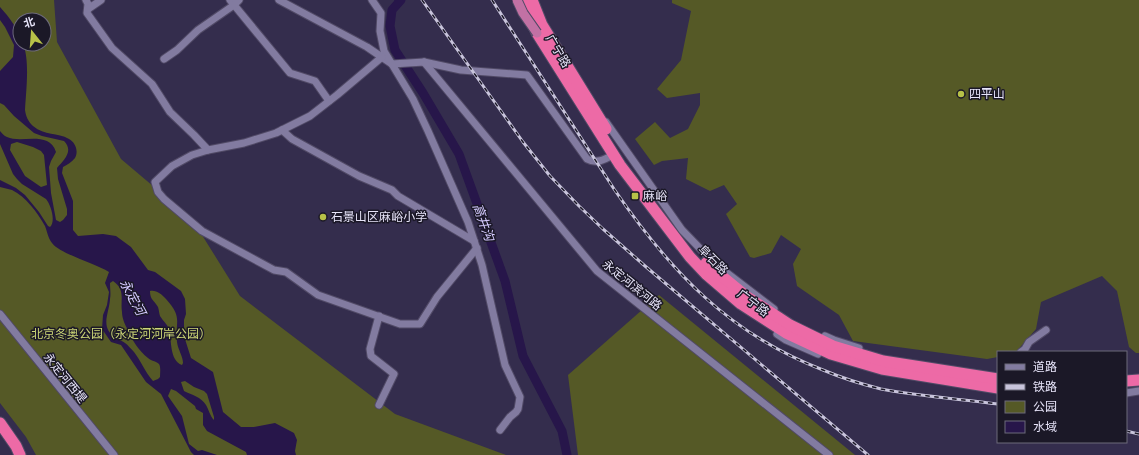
<svg xmlns="http://www.w3.org/2000/svg" width="1139" height="455" viewBox="0 0 1139 455" font-family="'Noto Sans','Noto Sans SC',sans-serif">
<style>
.green{fill:#555926;fill-rule:evenodd}
.water{fill:#27164a;fill-rule:evenodd}
.lines{fill:none;stroke-linecap:round;stroke-linejoin:round}
.stream{stroke:#27164a;stroke-width:1.5}
.river{stroke:#27164a;stroke-width:9}
.minor-casing{stroke:#514a66;stroke-width:9}
.highway-casing{stroke:#514a66;stroke-width:13}
.minor{stroke:#827ba0;stroke-width:7}
.highway{stroke:#ed6aa6;stroke-width:11}
.rail-casing{stroke:#c8c4db;stroke-width:3}
.rail{stroke:#1b1827;stroke-width:1.5;stroke-dasharray:4.5;stroke-linecap:butt}
.major-bridge-casing{stroke:#514a66;stroke-width:11;stroke-linecap:butt}
.major-bridge{stroke:#c271a4;stroke-width:9}
.poi-dot{fill:#b7c148;stroke:#1b1827;stroke-width:1.5}
.labels{text-anchor:middle;stroke-width:3;stroke-linejoin:round;paint-order:stroke}
.street-label{font-size:12px;fill:#e7e4f9;stroke:#1b1827}
.poi-label{font-size:12px;fill:#e7e4f9;stroke:#1b1827;text-anchor:start}
.park-label{font-size:12px;fill:#cdd777;stroke:#1b1827}
.water-label{font-size:13px;font-style:italic;fill:#d4caff;stroke:#1b1827}
</style>
<rect width="100%" height="100%" fill="#342d4d"/>
<!-- green -->
<g class="green">
<path d="M0,0H54L57,42L121,159L192,219L240,296L395,414L506,455H36L26,437L0,403ZM20,20H44V44H20Z"/>
<polygon points="672,0 1139,0 1139,353 1136,353 1129,347 1117,291 1102,276 1041,302 1036,329 1016,352 998,352 998,357 987,359 853,341 839,315 797,286 793,264 801,249 781,235 771,253 754,258 750,257 726,214 737,204 724,185 710,191 686,179 688,158 662,161 654,165 635,139 655,122 670,138 688,129 700,105 700,93 667,98 657,89 681,60 691,11 672,3"/>
<polygon points="659,295 855,455 578,455 568,375"/>
</g>
<!-- water -->
<path class="water" d="M0,7C9,17 20,30 20,44H23C30,60 26,92 25,110C26,117 28,121 33,126C45,136 57,132 69,139C75,142 79,151 75,158C72,162 67,165 63,167L62,173L73,201V230L78,236L103,234L116,236L131,247L148,270L155,272L181,291L185,299L186,314L184,320V336L191,358L213,372L223,412L241,427H254L275,423L294,433L297,440L295,451L296,455H247L246,452L207,431L203,425V413L196,409L195,406L176,391L171,389L168,396L182,416L189,444L198,451L202,450L217,455H194L191,452L161,394L146,382L121,345L111,342L102,329L103,315L107,305L109,292L105,283L109,272C95,263 60,254 52,243C48,238 47,231 45,226C37,212 26,197 12,190C8,189 4,188 0,187V180L16,188L25,195L39,212L48,226L50,227C56,221 51,205 46,199L22,184L17,179L13,174L0,144V131C2,133 4,136 7,137C21,144 49,130 56,152L51,161L49,167L51,193L56,220L60,222L63,220L67,215V209L58,179L57,168C64,160 74,151 64,141L42,136L34,133L14,116L4,105L0,103V71L13,57L14,45L5,27L0,20ZM17,142L33,147L41,151L44,155L47,185L41,187L25,176L10,150L11,144ZM113,281C126,290 120,300 122,312C122,318 125,325 128,330C132,340 139,351 148,358C151,361 156,361 159,364C161,367 160,373 160,377L158,379L153,381C145,372 141,361 134,352C131,349 128,345 125,343C123,341 119,340 117,339C99,327 109,315 110,299C111,294 110,289 110,283ZM150,291C157,290 161,294 166,299C183,318 175,320 177,342C178,350 183,356 183,363L182,365C169,360 172,340 169,329C167,324 163,321 160,316C159,313 159,310 158,307C154,300 150,300 150,291ZM185,381L194,387L204,391L207,394L214,417V420C210,416 209,410 206,405C201,397 192,395 184,391L181,382Z"/>
<g class="lines">
<!-- stream -->
<polyline class="stream" points="395,0 396,5"/>
<!-- river -->
<polyline class="river" points="401,0 392,10 390,26 395,50 423,93 459,154 505,281 523,356 562,431 567,455"/>
<defs>
<g id="minor">
<polyline points="86,0 88,4 87,13 112,48 152,84 170,112 194,135 208,150"/>
<polyline points="230,0 290,73 315,81 329,101"/>
<path d="M279,0L367,47L392,64L424,62L461,70L527,75L587,159C596,164 604,160 613,155"/>
<polyline points="372,0 381,13 380,31 384,51 413,99 428,131 468,222 482,265 505,365 520,397 518,409 516,412 510,417 500,430"/>
<polyline points="88,9 101,0"/>
<polyline points="382,57 337,95 310,116 276,133 244,143 208,150 192,155 172,166 155,182 158,192 164,199 202,231 274,270 286,272 318,295 400,324 420,324 437,297 477,248"/>
<polyline points="164,59 177,50 198,30 234,5 239,0"/>
<polyline points="424,62 597,271 829,455"/>
<polyline points="606,122 682,230 714,263 774,309"/>
<polyline points="282,130 292,139 359,176 392,190 398,196 474,241"/>
<polyline points="0,314 114,455"/>
<polyline points="379,316 370,349 371,356 394,374 379,405"/>
<polyline points="777,334 786,340 818,354"/>
<polyline points="825,336 834,340 859,348"/>
<polyline points="1021,352 1025,349 1029,342 1046,330"/>
<polyline points="1126,393 1139,391"/>
</g>
<g id="highway">
<polyline points="522,0 537,33 559,68 620,165 690,257 706,274 741,304 786,333 831,354 882,369 998,388"/>
<polyline points="532,0 542,25 606,129"/>
<polyline points="706,263 746,296 790,325 833,346 883,361 998,379"/>
<polyline points="1126,381 1139,380"/>
<polyline points="0,423 16,446 20,455"/>
</g>
</defs>
<!-- minor casing -->
<use href="#minor" class="minor-casing"/>
<!-- highway casing -->
<use href="#highway" class="highway-casing"/>
<!-- minor -->
<use href="#minor" class="minor"/>
<!-- highway -->
<use href="#highway" class="highway"/>
<defs>
<g id="rail">
<polyline points="422,0 523,142 550,176 579,206 603,229 645,266 868,455"/>
<path d="M492,0L614,189C670,271 729,334 823,370C842,378 861,384 881,389C919,396 959,399 998,404"/>
<polyline points="1126,431 1139,434"/>
</g>
</defs>
<!-- rail casing -->
<use href="#rail" class="rail-casing"/>
<!-- rail -->
<use href="#rail" class="rail"/>
<defs>
<polyline id="major-bridge" points="517,0 523,13 537,33"/>
</defs>
<!-- major-bridge casing -->
<use href="#major-bridge" class="major-bridge-casing"/>
<!-- major-bridge -->
<use href="#major-bridge" class="major-bridge"/>
</g>
<!-- markers -->
<g class="poi-dot">
<circle cx="961" cy="94" r="4"/>
<rect x="631" y="192" width="8" height="8" rx="2"/>
<circle cx="323" cy="217" r="4"/>
</g>
<g class="labels">
<!-- street labels -->
<g class="street-label">
<text transform="translate(558 51) rotate(59)" y="4">广宁路</text>
<text transform="translate(713 260) rotate(45)" y="4">阜石路</text>
<text transform="translate(632 285) rotate(39)" y="4">永定河滨河路</text>
<text transform="translate(753 303) rotate(37)" y="4">广宁路</text>
<text transform="translate(65 378) rotate(51)" y="4">永定河西堤</text>
</g>
<!-- poi labels -->
<g class="poi-label">
<text x="969" y="98">四平山</text>
<text x="643" y="200">麻峪</text>
<text x="331" y="221">石景山区麻峪小学</text>
</g>
<!-- park labels -->
<g class="park-label">
<text x="121" y="338">北京冬奥公园（永定河河岸公园）</text>
</g>
<!-- water labels -->
<g class="water-label">
<text transform="translate(484 222) rotate(70)" y="5">高井沟</text>
<text transform="translate(133 297) rotate(62)" y="5">永定河</text>
</g>
</g>
<!-- legend -->
<rect x="997" y="351" width="130" height="92" fill="#1b1827" stroke="#6d6a7b"/>
<rect x="1005" y="364" width="20" height="6" fill="#827ba0" stroke="#6d6a7b"/>
<text x="1033" y="371" font-size="12" fill="#e7e4f9">道路</text>
<rect x="1005" y="384" width="20" height="6" fill="#c8c4db" stroke="#6d6a7b"/>
<text x="1033" y="391" font-size="12" fill="#e7e4f9">铁路</text>
<rect x="1005" y="401" width="20" height="12" fill="#555926" stroke="#6d6a7b"/>
<text x="1033" y="411" font-size="12" fill="#e7e4f9">公园</text>
<rect x="1005" y="421" width="20" height="12" fill="#27164a" stroke="#6d6a7b"/>
<text x="1033" y="431" font-size="12" fill="#e7e4f9">水域</text>
<!-- north arrow -->
<g transform="translate(32 32) rotate(343)"><circle r="19" fill="#1b1827" stroke="#6d6a7b"/>
<path d="M0-3L7 15L0 10L-7 15Z" fill="#b7c148"/>
<text y="-6" font-size="11" font-weight="bold" text-anchor="middle" fill="#e7e4f9">北</text>
</g>
</svg>
